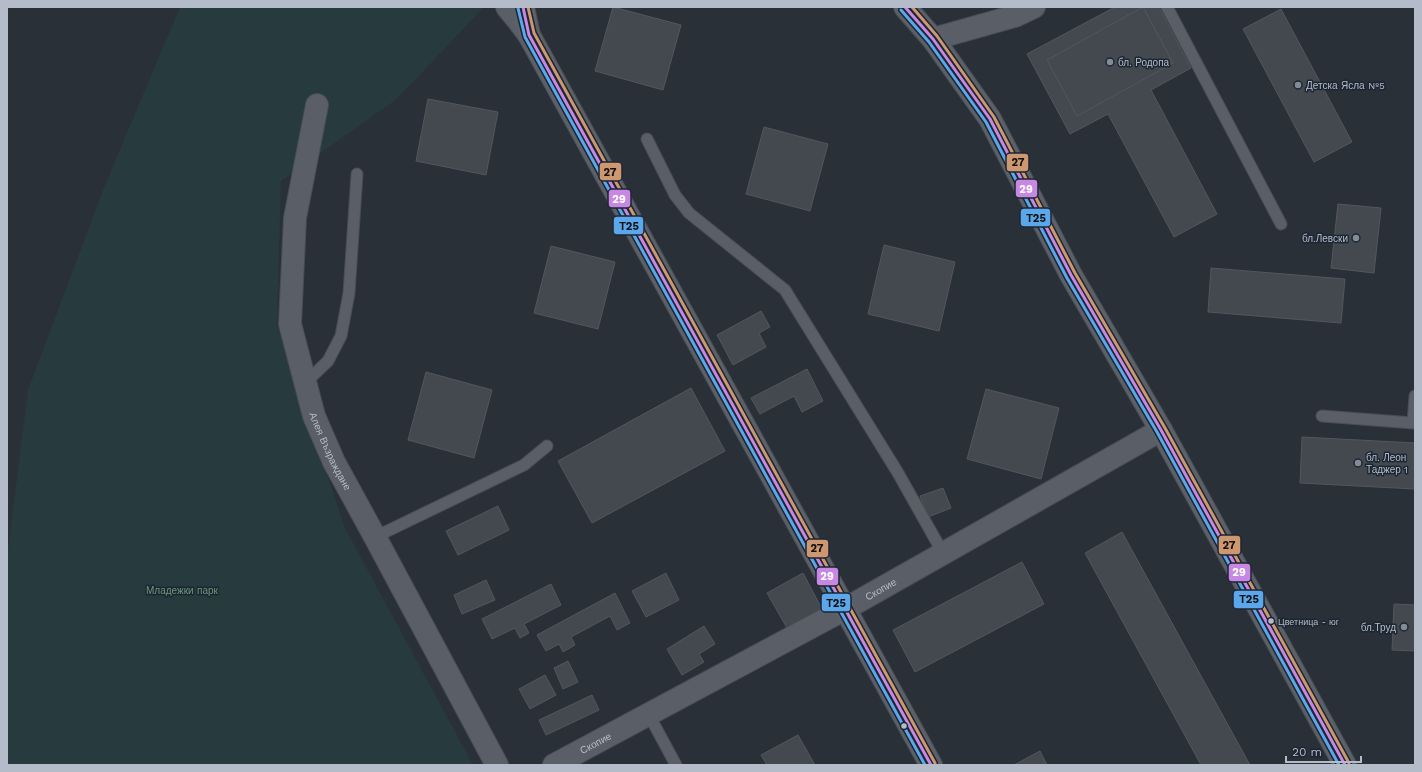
<svg xmlns="http://www.w3.org/2000/svg" width="1422" height="772" viewBox="0 0 1422 772" font-family="'Work Sans',sans-serif">
<style>
.green{fill:#273a3e}
.building{fill:#444950;stroke:#52575f}
.lines{fill:none;stroke-linecap:round;stroke-linejoin:round}
.service-casing{stroke:#484c53;stroke-width:13}
.minor-casing{stroke:#484c53;stroke-width:24}
.primary-casing{stroke:#484c55;stroke-width:24}
.service{stroke:#5a5e66;stroke-width:11}
.minor{stroke:#5a5e66;stroke-width:22}
.primary{stroke:#5c6168;stroke-width:22}
.bus-1-casing{stroke:#1d2633;stroke-width:6}
.bus-2-casing{stroke:#1d2633;stroke-width:6}
.bus-3-casing{stroke:#1d2633;stroke-width:6}
.bus-1{stroke:#c787e3;stroke-width:3}
.bus-2{stroke:#5aa8eb;stroke-width:3}
.bus-3{stroke:#cd976f;stroke-width:3}
.poi-dot{fill:#848b96;stroke:#1d2633;stroke-width:1.5}
.bus-dot{fill:#b4bcc9;stroke:#1d2633;stroke-width:1.5}
.labels{text-anchor:middle;stroke-width:3;stroke-linejoin:round;paint-order:stroke}
.bus-label{font-size:9px;fill:#b4bcc9;stroke:#1d2633;text-anchor:start}
.poi-label{font-size:10px;fill:#b4bcc9;stroke:#1d2633;text-anchor:start}
.street-label{font-size:10px;fill:#b4bcc9;stroke:#1d2633}
.park-label{font-size:10px;fill:#6b9a76;stroke:#1d2633}
.line-badge{stroke:#1d2633;stroke-width:1.5}
.badge-label{font-size:11px;text-anchor:middle;font-weight:bold;fill:#fff}
.pale-badge-label{font-size:11px;text-anchor:middle;font-weight:bold;fill:#111}
</style>
<rect width="100%" height="100%" fill="#2a3038"/>
<!-- green -->
<polygon class="green" points="180,7 484,7 397,99 281,181 277,325 345,528 473,765 7,765 7,557 28,390 105,185"/>
<!-- building -->
<g class="building">
<polygon points="613,7 681,25 663,90 595,71"/>
<polygon points="1115,7 1159,7 1191,68 1151,90 1217,214 1174,237 1108,114 1070,134 1027,54"/>
<polygon points="1143,7 1173,63 1077,116 1047,60"/>
<polygon points="1281,9 1352,142 1314,162 1243,29"/>
<polygon points="428,99 498,112 486,175 416,161"/>
<polygon points="764,127 828,144 810,211 746,194"/>
<polygon points="1338,204 1381,208 1374,273 1331,268"/>
<polygon points="884,245 955,262 939,331 868,314"/>
<polygon points="551,246 615,262 598,329 534,313"/>
<polygon points="1211,268 1345,279 1341,323 1208,312"/>
<polygon points="761,311 770,327 759,333 766,347 733,365 717,335"/>
<polygon points="807,369 823,401 802,412 794,396 760,414 751,398"/>
<polygon points="426,372 492,390 474,458 408,440"/>
<polygon points="691,388 725,451 592,523 558,461"/>
<polygon points="986,389 1059,408 1041,479 967,459"/>
<polygon points="1302,437 1415,443 1415,489 1300,483"/>
<polygon points="943,488 951,508 928,517 920,496"/>
<polygon points="498,506 509,530 458,555 446,531"/>
<polygon points="1122,532 1239,745 1250,765 1201,765 1085,553"/>
<polygon points="1022,562 1044,604 915,672 893,630"/>
<polygon points="666,573 679,600 646,617 632,591"/>
<polygon points="803,573 822,609 787,628 767,593"/>
<polygon points="486,580 495,600 462,614 454,595"/>
<polygon points="551,584 561,605 524,624 529,633 520,638 515,628 492,639 482,619"/>
<polygon points="615,593 630,623 617,630 610,616 571,637 575,645 563,652 559,644 546,651 537,635"/>
<polygon points="1394,604 1415,605 1415,651 1392,650"/>
<polygon points="704,626 715,644 699,654 704,662 682,675 667,649"/>
<polygon points="568,661 578,682 563,689 554,668"/>
<polygon points="545,675 556,695 530,709 519,689"/>
<polygon points="592,695 599,710 546,735 539,720"/>
<polygon points="798,735 815,765 767,765 761,755"/>
<polygon points="1040,751 1047,765 1014,765"/>
</g>
<g class="lines">
<defs>
<g id="service">
<polyline points="1167,7 1281,224"/>
<polyline points="647,139 675,195 689,213 785,290 898,473 943,553"/>
<polyline points="305,383 328,361 341,336 349,293 357,174"/>
<polyline points="1322,416 1413,423 1415,396"/>
<polyline points="375,537 524,465 547,446"/>
<polyline points="649,715 676,765"/>
</g>
<g id="minor">
<polyline points="507,7 517,19 529,35"/>
<polyline points="933,39 1015,16 1034,7"/>
<path id="s1" d="M317,105L295,218L290,324L314,416L334,462L375,537L497,765"/>
<path id="s2" d="M554,765L845,609L1161,430"/>
</g>
<g id="primary">
<polyline points="523,7 529,35 931,765"/>
<polyline points="905,7 933,39 990,119 1071,275 1161,430 1345,765"/>
</g>
</defs>
<!-- service casing -->
<use href="#service" class="service-casing"/>
<!-- minor casing -->
<use href="#minor" class="minor-casing"/>
<!-- primary casing -->
<use href="#primary" class="primary-casing"/>
<!-- service -->
<use href="#service" class="service"/>
<!-- minor -->
<use href="#minor" class="minor"/>
<!-- primary -->
<use href="#primary" class="primary"/>
<defs>
<g id="bus-1">
<polyline points="523,7 529,35 931,765"/>
<polyline points="905,7 933,39 990,119 1071,275 1161,430 1345,765"/>
</g>
<g id="bus-2">
<polyline points="518,8 525,37 925,765"/>
<polyline points="901,10 929,42 986,122 1067,278 1157,432 1339,765"/>
</g>
<g id="bus-3">
<polyline points="528,7 534,33 935,763"/>
<polyline points="912,7 937,36 994,117 1075,273 1165,428 1349,763"/>
</g>
</defs>
<!-- bus-1 casing -->
<use href="#bus-1" class="bus-1-casing"/>
<!-- bus-2 casing -->
<use href="#bus-2" class="bus-2-casing"/>
<!-- bus-3 casing -->
<use href="#bus-3" class="bus-3-casing"/>
<!-- bus-1 -->
<use href="#bus-1" class="bus-1"/>
<!-- bus-2 -->
<use href="#bus-2" class="bus-2"/>
<!-- bus-3 -->
<use href="#bus-3" class="bus-3"/>
</g>
<!-- markers -->
<g class="poi-dot">
<circle cx="1110" cy="62" r="4"/>
<circle cx="1298" cy="85" r="4"/>
<circle cx="1356" cy="238" r="4"/>
<circle cx="1358" cy="463" r="4"/>
<circle cx="1404" cy="627" r="4"/>
</g>
<g class="bus-dot">
<circle cx="1271" cy="621" r="3.5"/>
<circle cx="904" cy="726" r="3.5"/>
</g>
<g class="labels">
<!-- bus labels -->
<g class="bus-label">
<text x="1278" y="625">Цветница - юг</text>
</g>
<!-- poi labels -->
<g class="poi-label">
<text x="1118" y="66">бл. Родопа</text>
<text x="1306" y="89">Детска Ясла №5</text>
<text x="1348" y="242" text-anchor="end">бл.Левски</text>
<text x="1366" y="461">бл. Леон<tspan x="1366" dy="12">Таджер 1</tspan></text>
<text x="1396" y="631" text-anchor="end">бл.Труд</text>
</g>
<!-- street labels -->
<g class="street-label">
<text dy="4" stroke="none"><textPath href="#s1" startOffset="355">Алея Възраждане</textPath></text>
<text dy="4" stroke="none"><textPath href="#s2" startOffset="371">Скопие</textPath></text>
<text dy="4" stroke="none"><textPath href="#s2" startOffset="47">Скопие</textPath></text>
</g>
<!-- park labels -->
<g class="park-label">
<text x="182" y="594">Младежки парк</text>
</g>
</g>
<g class="line-badge">
<rect x="1006" y="153" width="23" height="19" rx="4" fill="#cd976f"/>
<rect x="599" y="162" width="23" height="19" rx="4" fill="#cd976f"/>
<rect x="1015" y="179" width="23" height="19" rx="4" fill="#c787e3"/>
<rect x="608" y="189" width="23" height="19" rx="4" fill="#c787e3"/>
<rect x="1020" y="208" width="31" height="19" rx="4" fill="#5aa8eb"/>
<rect x="613" y="216" width="31" height="19" rx="4" fill="#5aa8eb"/>
<rect x="1218" y="535" width="23" height="20" rx="4" fill="#cd976f"/>
<rect x="806" y="539" width="23" height="19" rx="4" fill="#cd976f"/>
<rect x="1228" y="563" width="23" height="19" rx="4" fill="#c787e3"/>
<rect x="816" y="567" width="23" height="19" rx="4" fill="#c787e3"/>
<rect x="1233" y="590" width="31" height="19" rx="4" fill="#5aa8eb"/>
<rect x="821" y="593" width="30" height="19" rx="4" fill="#5aa8eb"/>
</g>
<g class="badge-label">
<text x="1026" y="193">29</text>
<text x="619" y="203">29</text>
<text x="1239" y="576">29</text>
<text x="827" y="580">29</text>
</g>
<g class="pale-badge-label">
<text x="1018" y="166">27</text>
<text x="610" y="176">27</text>
<text x="1036" y="222">Т25</text>
<text x="629" y="230">Т25</text>
<text x="1229" y="549">27</text>
<text x="817" y="552">27</text>
<text x="1249" y="603">Т25</text>
<text x="836" y="607">Т25</text>
</g>
<!-- border -->
<rect width="1422" height="772" fill="none" stroke="#b4bcc9" stroke-width="16"/>
<!-- scale -->
<path d="M1286 756v6h75v-6" fill="none" stroke="#b4bcc9" stroke-width="2"/>
<text x="1292" y="756" font-size="12" fill="#b4bcc9" stroke="#1d2633" stroke-width="3" paint-order="stroke">20 m</text>
</svg>
